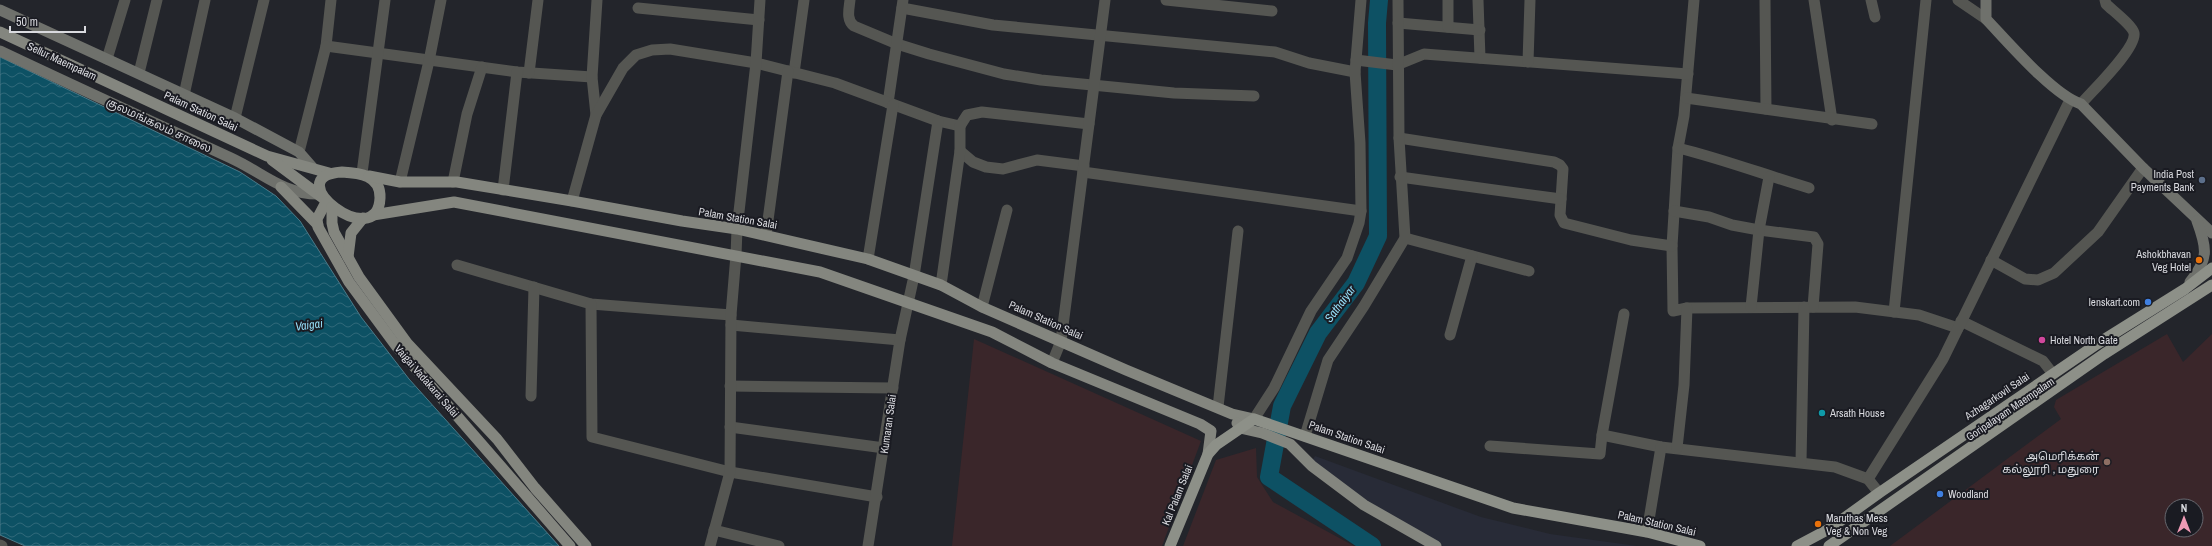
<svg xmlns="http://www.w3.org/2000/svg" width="2212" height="546" viewBox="0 0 2212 546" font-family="'Archivo Narrow','Noto Sans Tamil',sans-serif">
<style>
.built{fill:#282b37}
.education{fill:#3a262a;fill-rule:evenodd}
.water{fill:url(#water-waves);stroke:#4a7a89}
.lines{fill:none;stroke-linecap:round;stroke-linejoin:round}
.river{stroke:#0d5164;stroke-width:18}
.minor{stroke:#555652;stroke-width:11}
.tertiary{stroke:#555652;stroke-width:11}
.secondary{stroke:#6f716c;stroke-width:11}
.primary{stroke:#84867f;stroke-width:11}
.trunk{stroke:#8d9088;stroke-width:11}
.service-dot{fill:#5c6f8a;stroke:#1a1b22;stroke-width:1.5}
.food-dot{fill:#e8710a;stroke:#1a1b22;stroke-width:1.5}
.shop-dot{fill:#3f7fe0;stroke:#1a1b22;stroke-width:1.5}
.hotel-dot{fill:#d1479c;stroke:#1a1b22;stroke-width:1.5}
.culture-dot{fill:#0f9aa8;stroke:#1a1b22;stroke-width:1.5}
.education-dot{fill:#8d6e63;stroke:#1a1b22;stroke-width:1.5}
.labels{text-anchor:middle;stroke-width:4;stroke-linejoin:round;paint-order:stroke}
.street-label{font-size:11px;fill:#d9dadf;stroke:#1a1b22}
.poi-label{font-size:11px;fill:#d9dadf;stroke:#1a1b22;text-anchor:end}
.water-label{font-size:12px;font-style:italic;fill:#95ddf7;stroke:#1a1b22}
</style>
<defs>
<pattern id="water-waves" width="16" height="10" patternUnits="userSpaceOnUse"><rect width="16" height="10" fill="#0d5164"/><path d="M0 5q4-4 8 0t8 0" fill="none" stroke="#30697a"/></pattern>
</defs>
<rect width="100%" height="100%" fill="#23252b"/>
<!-- built -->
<polygon class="built" points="1315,456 1481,517 1550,534 1637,546 1443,546 1392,517 1311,463"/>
<!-- education -->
<g class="education">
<path d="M2167,334L2183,362L2212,334V546H1890L2061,419L2054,407L2056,400ZM2172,506H2196V530H2172Z"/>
<polygon points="974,339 1201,441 1162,546 952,546"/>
<polygon points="1256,448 1257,477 1273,502 1354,546 1183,546 1216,460"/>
</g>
<!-- water -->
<polygon class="water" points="0,57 240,172 276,196 300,221 361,317 409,379 559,546 25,546 0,535"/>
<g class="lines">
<!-- river -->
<polyline class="river" points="1372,546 1269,477 1282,406 1318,333 1356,283 1378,236 1377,23 1379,0"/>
<!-- minor -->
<g class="minor">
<polyline points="331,0 326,46 517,72 592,77"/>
<path d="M850,0C849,9 846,20 854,26L897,44L929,54L1004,74L1041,80L1174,93L1254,96"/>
<polyline points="1166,0 1272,11"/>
<polyline points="1478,0 1480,58"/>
<polyline points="1694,0 1684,116 1678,148 1672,246 1673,311 1687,308 1855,307 1919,315 1958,328"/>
<polyline points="1765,0 1766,109"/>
<polyline points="1814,0 1832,120"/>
<polyline points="1871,0 1875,17"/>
<polyline points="1958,0 1986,19"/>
<polyline points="638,8 759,20"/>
<polyline points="902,8 993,25 1275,52 1309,63 1355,72"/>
<polyline points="1398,23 1480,30"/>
<polyline points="1448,27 1448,0"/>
<polyline points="107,59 125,0"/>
<polyline points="1356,60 1397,65 1424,54 1688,74"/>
<polyline points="1528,62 1530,0"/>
<polyline points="139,73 157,0"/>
<polyline points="529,73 538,0"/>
<polyline points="794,73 804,0"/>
<polyline points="184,95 205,0"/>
<polyline points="1686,98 1872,124"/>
<polyline points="888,103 903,0"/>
<path d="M2081,104C2092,91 2137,48 2134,33C2132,25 2112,10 2106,4L2105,0"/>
<polyline points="596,115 592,77 597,0"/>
<polyline points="235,118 264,0"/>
<polyline points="1399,138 1554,162 1560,165 1563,169 1560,215 1564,223 1631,240 1672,246"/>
<path d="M1678,148C1723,159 1765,175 1809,188"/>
<polyline points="960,151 973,162 986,167 1003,169 1037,160 1084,166"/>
<polyline points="299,152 326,46"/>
<polyline points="1083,172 1361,211"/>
<polyline points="362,173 385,0"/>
<polyline points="1400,177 1561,199"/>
<polyline points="400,182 429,61 441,0"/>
<polyline points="453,182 467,114 482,67"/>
<polyline points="503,190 517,72"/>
<polyline points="572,201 596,115 623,68 636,55 652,50 670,49 756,63 835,83 938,121 960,126 967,115 982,112 1089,124"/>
<polyline points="1674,211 1709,217 1732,225 1759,230 1814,237 1818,244 1813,307"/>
<polyline points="766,235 788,71"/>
<polyline points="1405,238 1529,271"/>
<polyline points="868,259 893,105"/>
<polyline points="1991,260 2025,279 2038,280 2054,273 2098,232 2143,168"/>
<polyline points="457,265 591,304 731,315"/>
<polyline points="941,285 960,151 960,126"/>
<polyline points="591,304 592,437 730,472 877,497"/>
<polyline points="982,307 1007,210"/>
<polyline points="1751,307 1759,230 1769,177"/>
<polyline points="1894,312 1926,0"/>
<polyline points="1961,321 2043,361 2053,374"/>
<polyline points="731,325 900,340"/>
<polyline points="1450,335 1472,256"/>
<polyline points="1052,363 1061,341 1105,0"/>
<polyline points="730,386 893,388"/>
<polyline points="531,396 534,287"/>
<polyline points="1218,407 1238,231"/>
<polyline points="1254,419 1274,388 1311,311 1347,258 1359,223 1361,211 1360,143 1355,72 1361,0"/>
<polyline points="730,427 884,448"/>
<polyline points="1602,435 1624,314"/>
<polyline points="1490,446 1600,454 1602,435 1661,447 1835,467 1868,479 1879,493"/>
<polyline points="1677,448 1684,385 1687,308"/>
<polyline points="1801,462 1804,307"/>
<polyline points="1868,479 1943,359 2070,100"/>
<polyline points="714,530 779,546"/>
<polyline points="1647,532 1661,447"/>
<polyline points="710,546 730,472 731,315 736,255 737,229 756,63 760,0"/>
<polyline points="868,546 900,340 914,276 938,121"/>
</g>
<!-- tertiary -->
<g class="tertiary">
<polyline points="1305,436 1328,360 1364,306 1405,238 1399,138 1398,0"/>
<polyline points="0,545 2,546"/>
</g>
<!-- secondary -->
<g class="secondary">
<path d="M1986,0V19C2007,41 2053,95 2081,104L2143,168L2212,233"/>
<polyline points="0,10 235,118 299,152 313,168"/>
<path d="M0,51C78,88 157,124 235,160C264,174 284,194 318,194"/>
<path d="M2190,282C2209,259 2207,248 2197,221"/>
</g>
<!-- primary -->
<g class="primary">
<polyline points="0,32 267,156 329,173"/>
<polyline points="272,160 323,198"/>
<path d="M342,172C359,173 381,175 380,198C378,255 275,176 342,172Z"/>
<polyline points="369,176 400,182 457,182 572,201 682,221 737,229 868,259 941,285 982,307 1126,370 1232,414 1254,419"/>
<polyline points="281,187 318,225"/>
<polyline points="326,202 317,219 318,227 349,282 397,347 570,546"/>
<polyline points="332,207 332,223 334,232 359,277 407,343 497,439 535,488 586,546"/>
<polyline points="373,215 454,202 820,272 992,332 1052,363 1200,424 1211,431 1208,454"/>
<polyline points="348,257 351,233 363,218"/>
<polyline points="1237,423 1240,428 1262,433 1290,444 1312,466 1364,505 1436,546"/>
</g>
<!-- trunk -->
<g class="trunk">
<polyline points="1170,546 1208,454 1216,445 1254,419 1513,508 1647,532 1700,546"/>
<polyline points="1797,546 1829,529 1879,493 2097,344 2185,289 2212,268"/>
<polyline points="1829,546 2104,354 2212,285"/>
</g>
</g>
<!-- markers -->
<circle class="service-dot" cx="2202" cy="180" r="4"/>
<g class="food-dot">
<circle cx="2199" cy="260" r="4"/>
<circle cx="1818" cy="524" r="4"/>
</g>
<g class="shop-dot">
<circle cx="2148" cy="302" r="4"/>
<circle cx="1940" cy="494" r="4"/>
</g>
<circle class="hotel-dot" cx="2042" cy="340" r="4"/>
<circle class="culture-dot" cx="1822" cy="413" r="4"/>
<circle class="education-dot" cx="2107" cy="462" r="4"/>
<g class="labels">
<!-- street labels -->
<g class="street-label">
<text transform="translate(62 61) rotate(25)" y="4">Sellur Maempalam</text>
<text transform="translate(201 111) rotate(25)" y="4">Palam Station Salai</text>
<text transform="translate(159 125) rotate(25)" y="4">குலமங்கலம் சாலை</text>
<text transform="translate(738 218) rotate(10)" y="4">Palam Station Salai</text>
<text transform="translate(1046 320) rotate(24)" y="4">Palam Station Salai</text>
<text transform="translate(427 381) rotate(49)" y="4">Vaigai Vadakarai Salai</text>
<text transform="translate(1997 396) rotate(-34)" y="4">Azhagarkovil Salai</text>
<text transform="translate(2010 409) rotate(-34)" y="4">Goripalayam Maempalam</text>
<text transform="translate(888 424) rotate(-82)" y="4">Kumaran Salai</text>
<text transform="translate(1347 437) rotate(19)" y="4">Palam Station Salai</text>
<text transform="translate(1177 495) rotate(-68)" y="4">Kal Palam Salai</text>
<text transform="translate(1657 523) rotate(13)" y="4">Palam Station Salai</text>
</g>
<!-- poi labels -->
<g class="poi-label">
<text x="2194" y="178">India Post<tspan x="2194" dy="13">Payments Bank</tspan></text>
<text x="2191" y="258">Ashokbhavan<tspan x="2191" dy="13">Veg Hotel</tspan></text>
<text x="2140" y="306">lenskart.com</text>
<text x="2050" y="344" text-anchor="start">Hotel North Gate</text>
<text x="1830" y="417" text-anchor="start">Arsath House</text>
<text x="2099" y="460">அமெரிக்கன்<tspan x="2099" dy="13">கல்லூரி , மதுரை</tspan></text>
<text x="1948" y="498" text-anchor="start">Woodland</text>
<text x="1826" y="522" text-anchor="start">Maruthas Mess<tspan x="1826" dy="13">Veg &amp; Non Veg</tspan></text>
</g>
<!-- water labels -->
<g class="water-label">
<text transform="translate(1340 304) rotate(-53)" y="4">Sathaiyar</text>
<text transform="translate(309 325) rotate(-7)" y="4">Vaigai</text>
</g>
</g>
<!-- north arrow -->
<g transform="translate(2184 518)"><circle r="19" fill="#1a1b22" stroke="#66676e"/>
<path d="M0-3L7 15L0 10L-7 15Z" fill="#f09ab5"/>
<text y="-6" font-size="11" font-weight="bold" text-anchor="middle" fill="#d9dadf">N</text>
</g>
<!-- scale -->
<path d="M10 26v6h75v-6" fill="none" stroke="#d9dadf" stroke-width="2"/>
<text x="16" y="26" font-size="12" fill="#d9dadf" stroke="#1a1b22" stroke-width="3" paint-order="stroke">50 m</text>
</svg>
